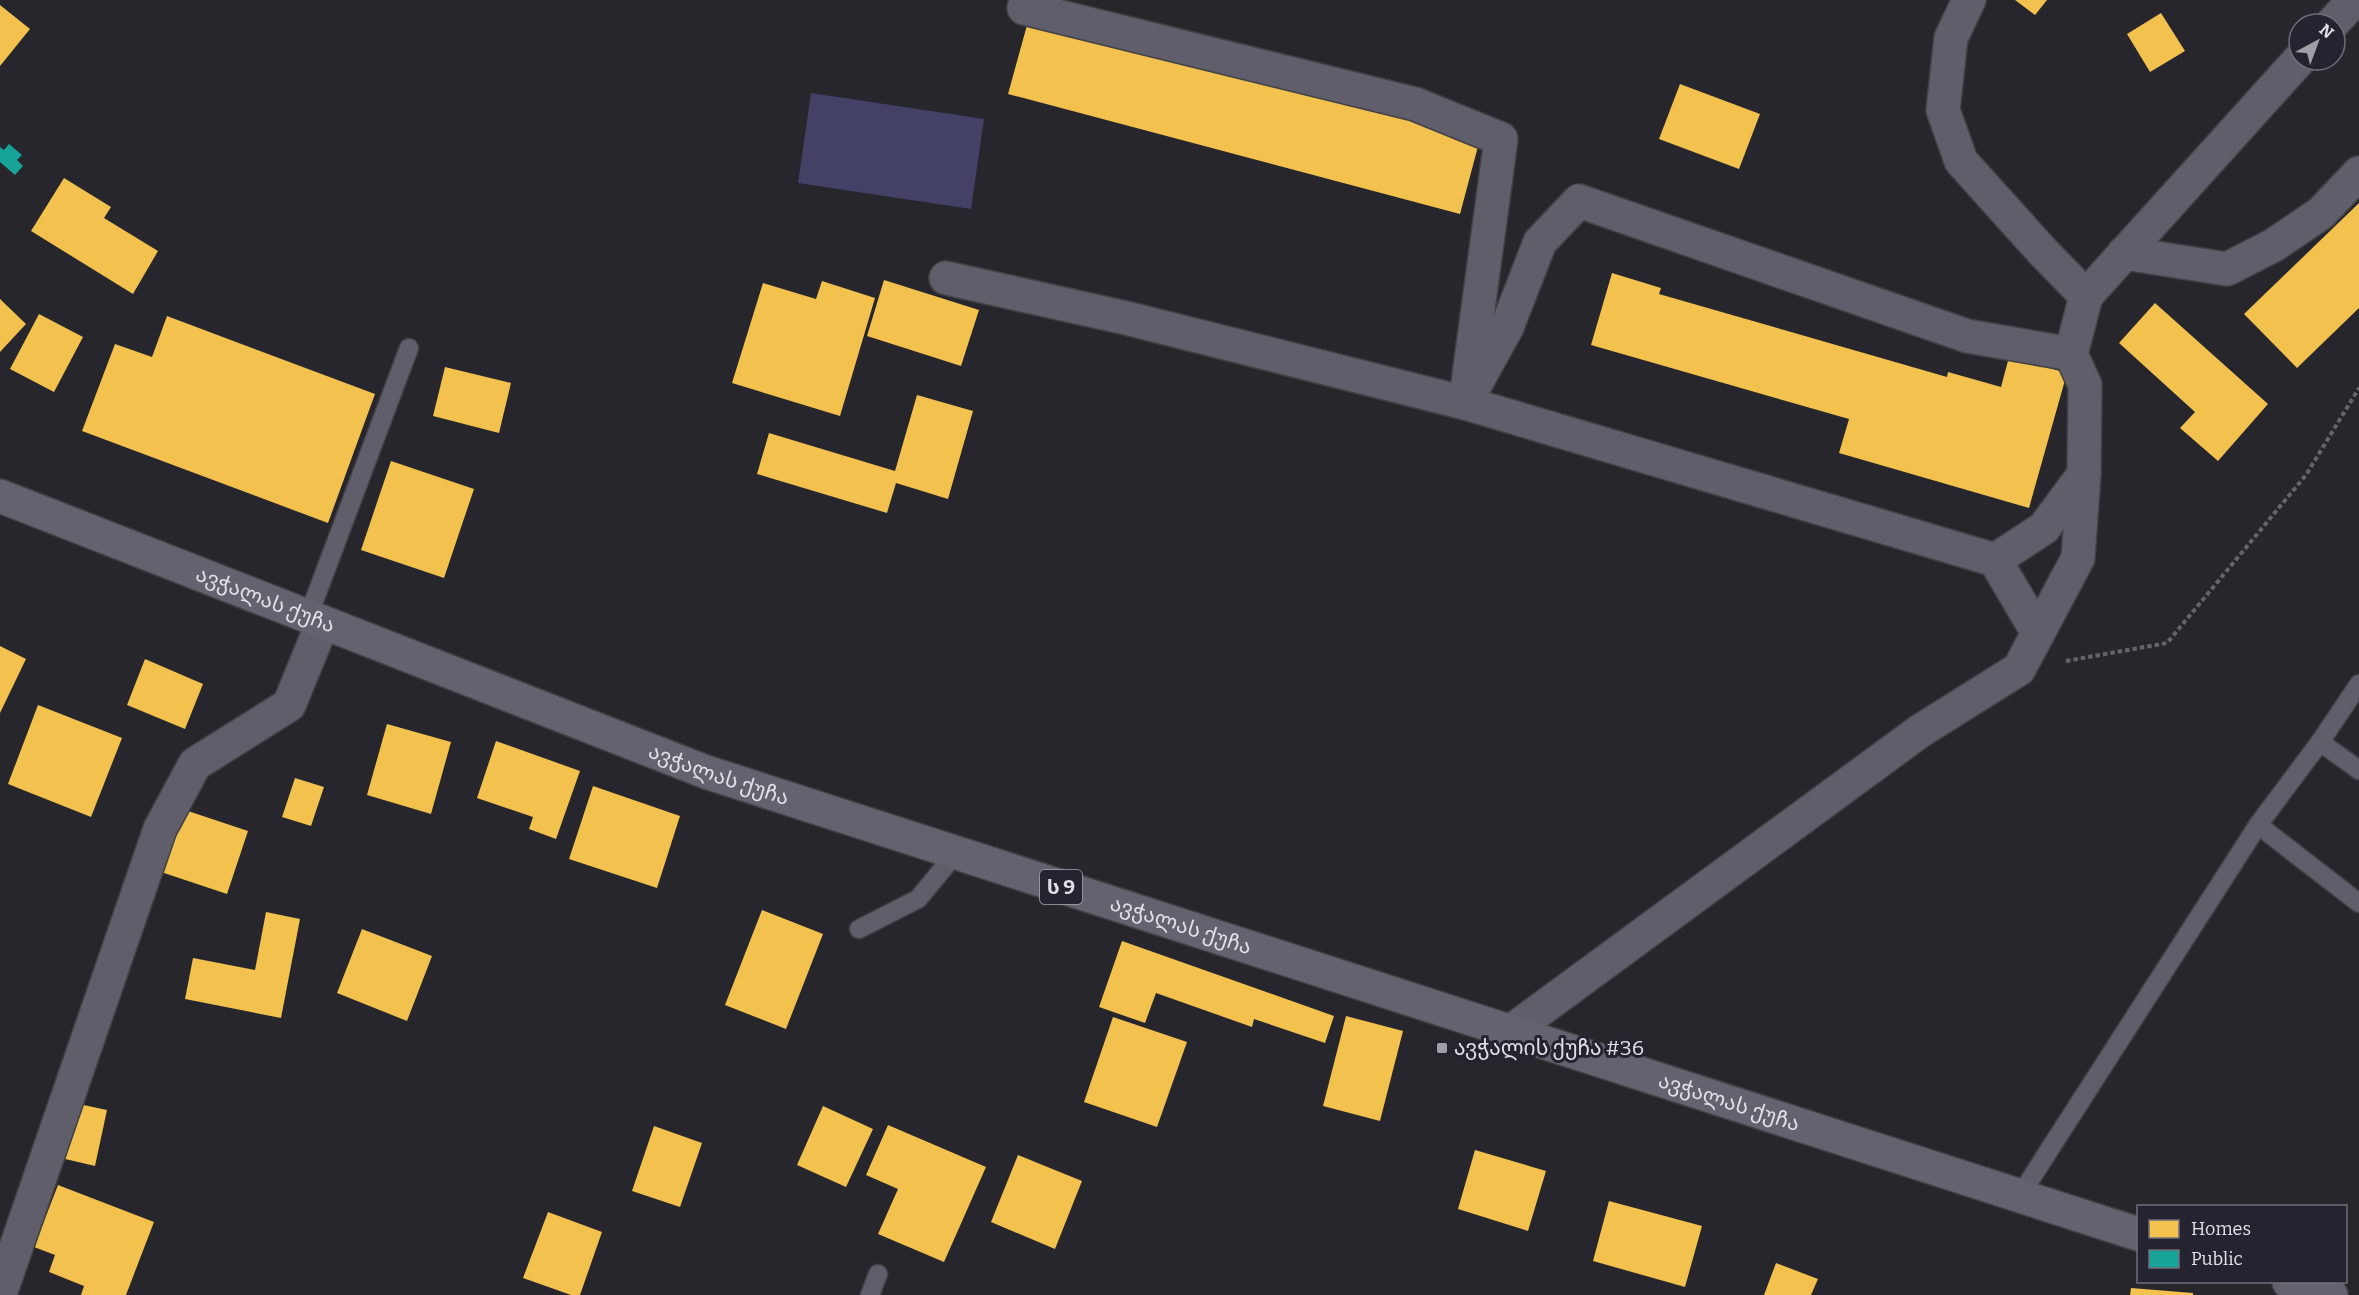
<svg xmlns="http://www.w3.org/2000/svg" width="2359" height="1295" viewBox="0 0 2359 1295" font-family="Bitter,'Noto Sans Georgian',serif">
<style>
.green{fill:#434166}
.homes{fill:#f2c14e}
.public{fill:#17a398}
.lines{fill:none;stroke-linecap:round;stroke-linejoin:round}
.service-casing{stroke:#414145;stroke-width:21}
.minor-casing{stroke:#414145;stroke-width:36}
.trunk-casing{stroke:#414145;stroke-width:36}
.path{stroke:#64646d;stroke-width:4;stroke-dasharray:4.5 3;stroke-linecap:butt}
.service{stroke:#5f5e6a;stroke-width:18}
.minor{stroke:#5f5e6a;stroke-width:33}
.trunk{stroke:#63626e;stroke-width:33}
.poi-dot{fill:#9f9fa6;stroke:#24232f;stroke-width:2}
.labels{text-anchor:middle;stroke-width:6;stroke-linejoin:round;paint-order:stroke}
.shield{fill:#24232f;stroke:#a8a7b0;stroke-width:1.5}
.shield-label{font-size:20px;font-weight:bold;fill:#e0e0e8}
.street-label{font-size:21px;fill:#e0e0e8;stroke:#24232f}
.poi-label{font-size:21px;fill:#e0e0e8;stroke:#24232f;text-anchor:start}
</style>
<rect width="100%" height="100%" fill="#26262c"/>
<!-- green -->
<polygon class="green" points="811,93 984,119 971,209 798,183"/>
<!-- homes -->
<g class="homes">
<polygon points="2015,0 2047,0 2035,15"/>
<polygon points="0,5 30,29 0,66"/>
<polygon points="2161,13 2185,51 2150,72 2127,34"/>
<polygon points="1029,18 1480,139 1460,214 1008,94"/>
<polygon points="1680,84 1760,114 1739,169 1659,139"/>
<polygon points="64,178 111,207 104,218 158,251 133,294 31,231"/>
<polygon points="2359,203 2359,308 2297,368 2244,314"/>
<polygon points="1612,273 1661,288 1659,294 1947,377 1948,372 2001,387 2009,357 2067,373 2029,508 1839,453 1849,419 1591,345"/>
<polygon points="884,280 979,310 961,366 867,336"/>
<polygon points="822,281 875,298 840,416 732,383 763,283 816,299"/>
<polygon points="0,299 26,324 0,352"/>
<polygon points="2155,303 2268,404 2218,461 2180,428 2195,412 2119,343"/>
<polygon points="39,314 83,337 54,392 10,369"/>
<polygon points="167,316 375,394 328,523 82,431 115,344 152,357"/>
<polygon points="445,367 511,383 499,433 433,416"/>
<polygon points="917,395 973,411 948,499 896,483 887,513 757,474 769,433 895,471"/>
<polygon points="391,461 474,489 444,578 361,550"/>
<polygon points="0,646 26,659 0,713"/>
<polygon points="145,659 203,684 185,729 127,705"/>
<polygon points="38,705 122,738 91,817 8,784"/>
<polygon points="387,724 451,742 431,814 367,795"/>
<polygon points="496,741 580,771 556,839 529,829 533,817 477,798"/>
<polygon points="295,778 324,787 311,826 282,817"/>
<polygon points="593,786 680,816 657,888 569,859"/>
<polygon points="182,809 248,831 227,894 161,872"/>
<polygon points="762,910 823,934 786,1029 725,1005"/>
<polygon points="266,912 300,919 281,1018 185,999 193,958 255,970"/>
<polygon points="362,929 432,956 407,1021 337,993"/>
<polygon points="1122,941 1334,1016 1325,1043 1254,1019 1252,1027 1156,993 1145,1023 1099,1007"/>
<polygon points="1346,1016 1403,1031 1380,1121 1323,1106"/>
<polygon points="1113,1017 1187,1042 1157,1127 1084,1102"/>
<polygon points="74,1103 107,1110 95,1166 61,1158"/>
<polygon points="823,1106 873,1129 846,1187 797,1165"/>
<polygon points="888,1125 986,1167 944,1262 878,1234 898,1189 866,1175"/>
<polygon points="654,1126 702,1143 680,1207 632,1191"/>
<polygon points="1475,1150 1546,1171 1528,1231 1458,1209"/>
<polygon points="1018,1155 1082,1181 1055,1249 991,1222"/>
<polygon points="58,1185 154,1222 126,1295 81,1295 84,1286 49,1272 55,1255 34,1247"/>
<polygon points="1609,1201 1702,1226 1685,1287 1593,1261"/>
<polygon points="548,1212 602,1232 580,1295 571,1295 523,1278"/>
<polygon points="1776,1263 1818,1279 1811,1295 1764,1295"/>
<polygon points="2131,1288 2193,1293 2193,1295 2130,1295"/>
</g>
<!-- public -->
<polygon class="public" points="9,144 22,155 17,160 23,166 15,175 0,162 0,147 4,150"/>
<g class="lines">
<defs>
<g id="service">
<polyline points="308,617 409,348"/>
<polyline points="2320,742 2359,684"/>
<polyline points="2359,770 2320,742 2258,825 2359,903"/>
<polyline points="859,929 918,899 956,853"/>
<polyline points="2019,1197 2258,825"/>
<polyline points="870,1295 878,1274"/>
</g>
<g id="minor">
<polyline points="1969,0 1951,38 1943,110 1961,161 2043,252 2086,296"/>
<polyline points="1024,8 1415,104 1501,139 1468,383"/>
<polyline points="2332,24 2354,0"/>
<polyline points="2124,253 2227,269 2274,245 2321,213 2359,173"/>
<polyline points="946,278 1126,318 1465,403 1995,560 2038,633"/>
<polyline points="2071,354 2086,296 2299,60"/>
<polyline points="1465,403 1507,327 1540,242 1579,201 1967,336 2071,354 2085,385 2084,474 2078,558 2019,669 1920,731 1510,1032"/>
<polyline points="1995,560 2044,528 2084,474"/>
<polyline points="0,1294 160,829 195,764 289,705 323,622"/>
</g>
<g id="trunk">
<path id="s1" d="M0,496L706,772L2138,1234"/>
<polyline points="2289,1282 2331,1295"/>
</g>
</defs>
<!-- service casing -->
<use href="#service" class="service-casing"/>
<!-- minor casing -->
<use href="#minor" class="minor-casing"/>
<!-- trunk casing -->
<use href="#trunk" class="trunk-casing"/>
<!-- path -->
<polyline class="path" points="2066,661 2167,643 2306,475 2359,388"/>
<!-- service -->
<use href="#service" class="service"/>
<!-- minor -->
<use href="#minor" class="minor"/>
<!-- trunk -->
<use href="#trunk" class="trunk"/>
</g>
<!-- markers -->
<rect class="poi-dot" x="1436" y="1042" width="12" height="12" rx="3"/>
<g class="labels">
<!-- shield labels -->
<rect class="shield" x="1040" y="870" width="42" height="34" rx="4.5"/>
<g class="shield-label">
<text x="1061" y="894">ს 9</text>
</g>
<!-- street labels -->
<g class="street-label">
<text dy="7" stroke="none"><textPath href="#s1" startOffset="285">ავჭალას ქუჩა</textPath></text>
<text dy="7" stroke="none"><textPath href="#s1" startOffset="771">ავჭალას ქუჩა</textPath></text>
<text dy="7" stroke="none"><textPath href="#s1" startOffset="1257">ავჭალას ქუჩა</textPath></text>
<text dy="7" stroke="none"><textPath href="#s1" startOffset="1833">ავჭალას ქუჩა</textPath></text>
</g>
<!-- poi labels -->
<g class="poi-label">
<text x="1454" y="1055">ავჭალის ქუჩა #36</text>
</g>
</g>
<!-- legend -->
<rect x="2137" y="1205" width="210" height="78" fill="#24232f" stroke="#6f6f79" stroke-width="1.5"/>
<rect x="2149" y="1220" width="30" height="18" fill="#f2c14e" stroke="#6f6f79" stroke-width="1.5"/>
<text x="2191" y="1235" font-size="18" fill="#e0e0e8">Homes</text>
<rect x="2149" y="1250" width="30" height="18" fill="#17a398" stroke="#6f6f79" stroke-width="1.5"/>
<text x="2191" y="1265" font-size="18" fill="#e0e0e8">Public</text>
<!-- north arrow -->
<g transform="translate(2317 42) rotate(41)"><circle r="28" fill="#24232f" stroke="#6f6f79" stroke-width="1.5"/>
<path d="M0-4.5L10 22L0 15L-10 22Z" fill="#9f9fa6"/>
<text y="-9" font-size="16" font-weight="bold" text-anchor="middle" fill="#e0e0e8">N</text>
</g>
</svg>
